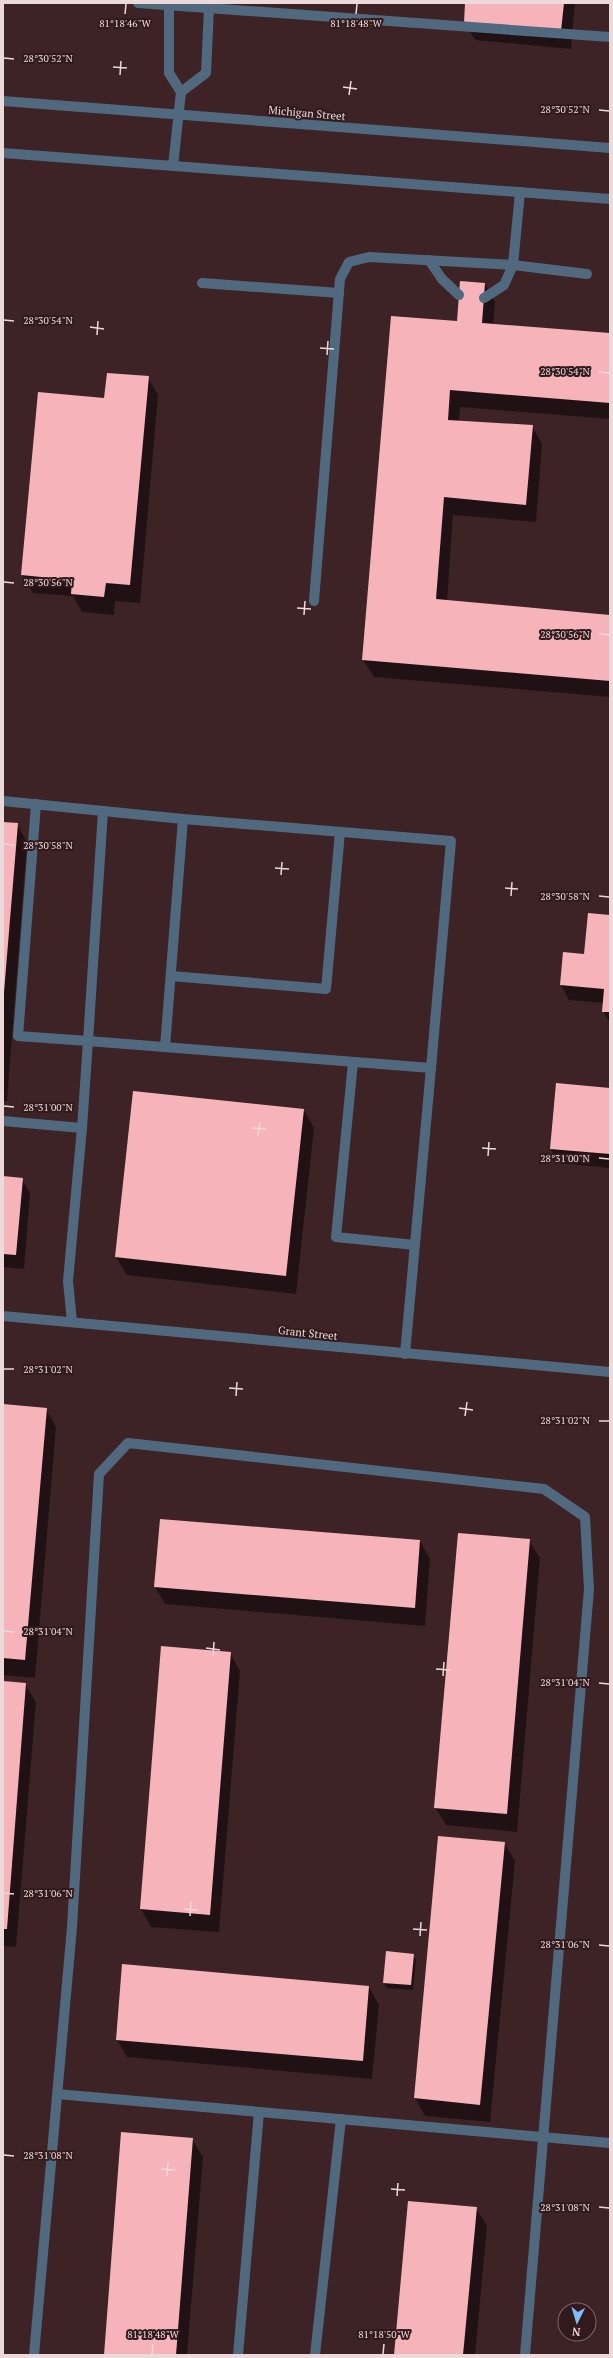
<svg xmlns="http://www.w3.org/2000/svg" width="613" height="2358" viewBox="0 0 613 2358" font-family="'PT Serif',serif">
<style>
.shadow{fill:#0007}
.building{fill:#f7b3ba}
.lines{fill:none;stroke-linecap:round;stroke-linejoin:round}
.service{stroke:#51697e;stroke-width:10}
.tertiary{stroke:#51697e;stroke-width:10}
.ticks{fill:none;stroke:#ecdadb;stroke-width:1.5}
.labels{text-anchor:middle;stroke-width:4;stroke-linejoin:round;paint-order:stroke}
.street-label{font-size:11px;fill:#ecdadb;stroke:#32191c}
.ticks-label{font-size:10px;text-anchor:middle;fill:#ecdadb;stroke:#32191c;stroke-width:4;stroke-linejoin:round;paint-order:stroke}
</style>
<rect width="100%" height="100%" fill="#3d2326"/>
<!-- shadow -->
<g class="shadow">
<polygon points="466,3 575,3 571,49 475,40 465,22"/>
<polygon points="485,284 495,302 493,324 610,334 610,419 460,407 459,422 532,426 542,444 536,522 453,515 447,601 610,616 610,697 374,677 363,660 457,322"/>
<polygon points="148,377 158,395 140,603 115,601 114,615 82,612 73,596 33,593 22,575 105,399"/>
<polygon points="3,823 17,824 27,842 7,1101 3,1101"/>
<polygon points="610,916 610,1023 603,1011 604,1003 569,1000 561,985 585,955"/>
<polygon points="610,1089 610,1168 559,1163 551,1149"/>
<polygon points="134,1092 304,1110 314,1128 296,1294 127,1275 116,1257"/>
<polygon points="3,1177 22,1179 30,1193 24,1269 3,1267"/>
<polygon points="3,1405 46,1409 56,1427 35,1678 3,1675"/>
<polygon points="529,1540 540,1558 517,1832 446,1825 435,1807"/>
<polygon points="420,1541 430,1559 425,1626 165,1604 155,1587"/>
<polygon points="161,1648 230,1653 240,1671 219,1932 151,1927 141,1909"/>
<polygon points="3,1682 25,1684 36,1702 16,1947 3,1946"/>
<polygon points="439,1837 504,1843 515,1861 490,2122 425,2116 415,2098"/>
<polygon points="413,1955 416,1960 413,1990 387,1988 384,1983"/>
<polygon points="369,1987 379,2005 372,2079 127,2057 117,2040"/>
<polygon points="192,2139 203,2157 187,2355 105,2355"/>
<polygon points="476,2208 487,2226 475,2355 395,2355"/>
</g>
<!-- building -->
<g class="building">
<polygon points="465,3 564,3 561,31 464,23"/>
<polygon points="460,281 485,283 482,323 610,333 610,403 450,390 448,420 533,425 526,505 444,497 436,599 610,615 610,681 362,660 391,316 457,321"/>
<polygon points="107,373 149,376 130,585 106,583 104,597 71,594 72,580 21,575 38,392 104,398"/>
<polygon points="3,822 18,823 4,992 3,992"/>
<polygon points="588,913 610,915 610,1012 602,1012 604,989 560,985 563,952 584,954"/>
<polygon points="556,1083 610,1088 610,1154 550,1149"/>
<polygon points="133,1091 304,1109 286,1276 115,1257"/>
<polygon points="3,1176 23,1178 16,1255 3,1254"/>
<polygon points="3,1404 47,1408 25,1660 3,1658"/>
<polygon points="160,1519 420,1540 415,1608 154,1587"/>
<polygon points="458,1533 530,1539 507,1814 434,1808"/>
<polygon points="161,1646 231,1652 210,1915 140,1909"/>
<polygon points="3,1681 26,1683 7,1929 3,1929"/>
<polygon points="438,1836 505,1842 480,2105 414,2098"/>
<polygon points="386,1951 414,1954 411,1985 383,1983"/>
<polygon points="122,1964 369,1986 363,2061 116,2040"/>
<polygon points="121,2132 193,2138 176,2355 104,2355"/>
<polygon points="408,2201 477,2207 463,2355 394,2355"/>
</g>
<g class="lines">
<!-- service -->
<g class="service">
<polyline points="138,3 610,37"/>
<polyline points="169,6 169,73 181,92 173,166"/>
<polyline points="181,92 206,73 209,8"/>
<polyline points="429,260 442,279 459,295"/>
<polyline points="202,283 339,293"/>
<polyline points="484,298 504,285 513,265 587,274"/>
<polyline points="314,601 340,279 349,262 369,257 513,265 520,192"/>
<polyline points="3,801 103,811 88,1041 431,1068 405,1354"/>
<polyline points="36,804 18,1036 88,1041 82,1128"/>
<polyline points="103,811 183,819 165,1047"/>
<polyline points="183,819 451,841 431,1068"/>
<polyline points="171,976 326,989 340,832"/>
<polyline points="353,1062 336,1237 415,1245"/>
<polyline points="3,1121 82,1128 68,1281 72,1322"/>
<polyline points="57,2094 610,2143"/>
<polyline points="34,2355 72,1927 99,1474 128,1443 544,1489 585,1517 589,1589 525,2355"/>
<polyline points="238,2355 259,2112"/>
<polyline points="315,2355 341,2119"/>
</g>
<!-- tertiary -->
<g class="tertiary">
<polyline points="3,101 610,148"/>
<polyline points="3,153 610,199"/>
<polyline points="3,1316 610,1372"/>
</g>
</g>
<!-- ticks -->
<path class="ticks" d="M125,14L126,4M356,14L357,4M4,58L14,59M113,67L127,68M120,75L121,61M343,87L357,89M349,95L351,81M599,110L609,111M4,320L14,321M90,327L104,329M97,335L98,321M320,348L334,349M327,355L328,341M599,372L609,373M4,582L14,583M297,608L311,609M304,615L305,601M599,634L609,635M4,844L14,845M275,868L289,869M281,875L282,862M505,888L518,889M511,896L512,882M599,896L609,897M4,1106L14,1107M252,1128L266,1129M258,1136L260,1122M482,1148L496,1149M488,1156L489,1142M599,1158L609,1159M4,1369H14M229,1388L243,1389M236,1396L237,1382M459,1408L473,1410M465,1416L467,1402M599,1421H609M4,1631L14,1632M206,1648L220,1650M213,1656L214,1642M436,1669L450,1670M443,1676L444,1662M599,1683L609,1684M4,1893L14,1894M184,1909L198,1910M190,1916L191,1902M413,1929L427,1930M420,1936L421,1922M599,1945L609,1946M4,2155L14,2156M161,2169L175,2170M167,2176L168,2162M391,2189L405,2190M397,2196L398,2183M599,2207L609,2208M152,2354L153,2344M383,2354L384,2344"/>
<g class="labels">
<!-- street labels -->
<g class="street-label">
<text transform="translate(307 113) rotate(5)" y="4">Michigan Street</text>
<text transform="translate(308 1333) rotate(6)" y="4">Grant Street</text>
</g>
</g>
<g class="ticks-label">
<text x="125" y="27">81°18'46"W</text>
<text x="356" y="27">81°18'48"W</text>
<text x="48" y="62">28°30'52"N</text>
<text x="565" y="113">28°30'52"N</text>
<text x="48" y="324">28°30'54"N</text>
<text x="565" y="375">28°30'54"N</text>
<text x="48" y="586">28°30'56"N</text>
<text x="565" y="638">28°30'56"N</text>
<text x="48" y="849">28°30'58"N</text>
<text x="565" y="900">28°30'58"N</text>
<text x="48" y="1111">28°31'00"N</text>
<text x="565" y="1162">28°31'00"N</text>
<text x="48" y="1373">28°31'02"N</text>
<text x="565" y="1424">28°31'02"N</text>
<text x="48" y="1635">28°31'04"N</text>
<text x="565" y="1686">28°31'04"N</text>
<text x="48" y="1897">28°31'06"N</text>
<text x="565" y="1948">28°31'06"N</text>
<text x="48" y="2159">28°31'08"N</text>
<text x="565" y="2211">28°31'08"N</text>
<text x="153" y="2338">81°18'48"W</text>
<text x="384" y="2338">81°18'50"W</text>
</g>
<!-- border -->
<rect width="613" height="2358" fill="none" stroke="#ecdadb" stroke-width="8"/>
<!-- north arrow -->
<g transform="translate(577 2322) rotate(185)"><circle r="19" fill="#32191c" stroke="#7c6668"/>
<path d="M0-3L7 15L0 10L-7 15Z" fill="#7dbef9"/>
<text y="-6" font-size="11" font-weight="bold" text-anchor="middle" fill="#ecdadb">N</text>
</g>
</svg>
